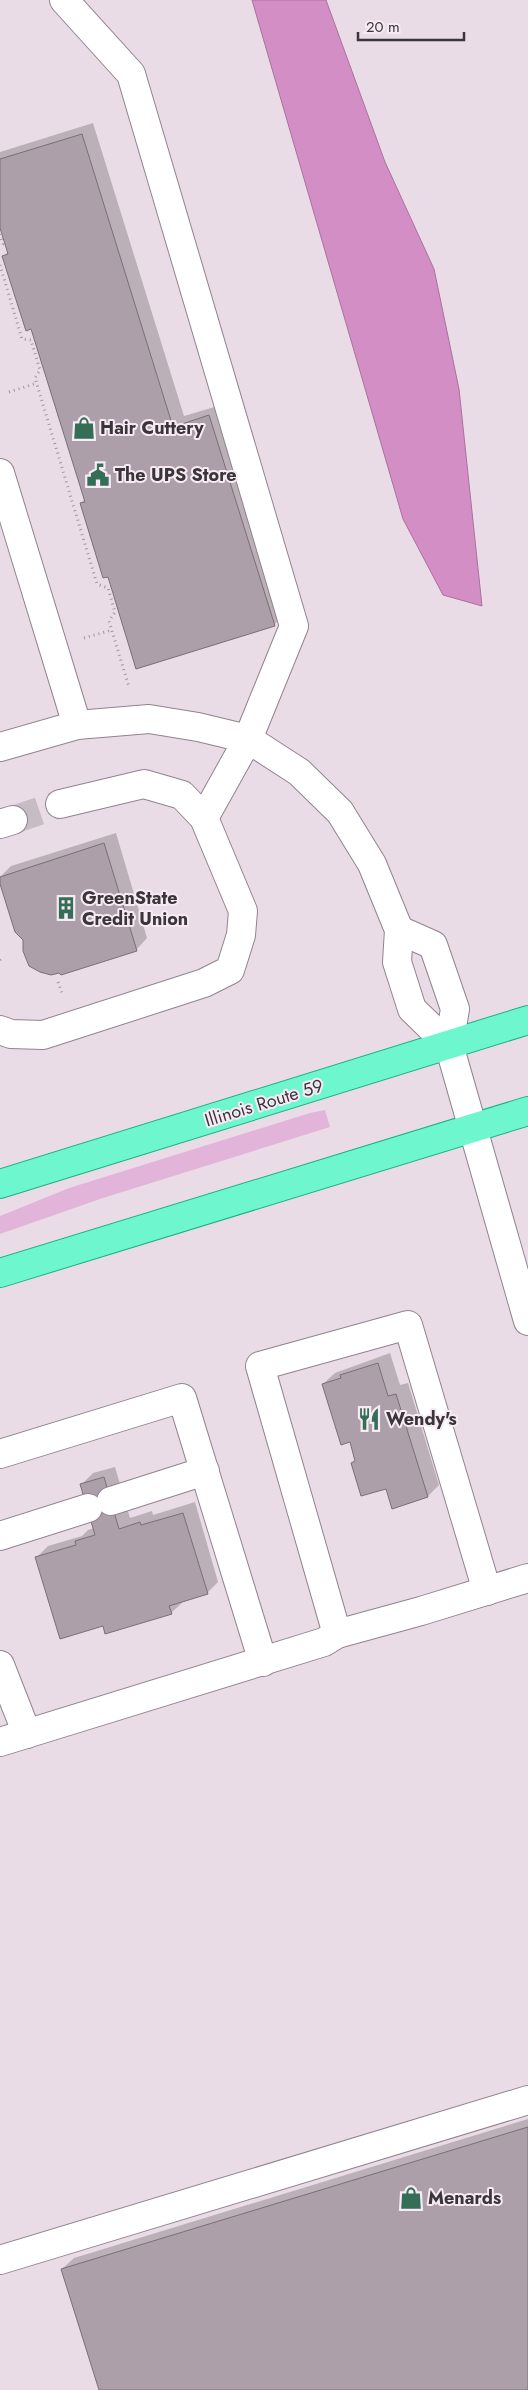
<svg xmlns="http://www.w3.org/2000/svg" width="528" height="2390" viewBox="0 0 528 2390" font-family="Jost,sans-serif">
<style>
.green{fill:#e3b4d9}
.water{fill:#d48ec6;stroke:#a6739c}
.shadow{fill:#0003}
.building{fill:#ac9fa9;stroke:#7a6e77}
.lines{fill:none;stroke-linecap:round;stroke-linejoin:round}
.minor-tunnel{stroke:#c7bbc4;stroke-width:28;stroke-dasharray:28 14;stroke-linecap:butt}
.minor-casing{stroke:#90848e;stroke-width:30}
.major-casing{stroke:#1daf84;stroke-width:30}
.path{stroke:#a0969e;stroke-width:3;stroke-dasharray:1 4;stroke-linecap:butt}
.minor{stroke:#fff;stroke-width:28}
.major{stroke:#6ef6ce;stroke-width:28}
.labels{text-anchor:middle;stroke-width:4;stroke-linejoin:round;paint-order:stroke}
.poi-label{font-size:18px;font-weight:bold;fill:#3a3539;stroke:#f7eaf4;text-anchor:start}
.street-label{font-size:18px;fill:#3a3539;stroke:#f7eaf4}
</style>
<rect width="100%" height="100%" fill="#eadce7"/>
<!-- green -->
<polygon class="green" points="325,1110 330,1127 103,1198 0,1234 0,1216 69,1188 310,1113"/>
<!-- water -->
<polygon class="water" points="252,0 326,0 385,162 434,269 459,389 482,606 443,595 403,519"/>
<!-- shadow -->
<g class="shadow">
<polygon points="93,123 184,416 221,405 285,613 274,625 109,576 81,503 85,499 32,327 4,256 9,251 0,223 0,152"/>
<polygon points="116,833 147,938 136,950 25,940 0,877 11,866"/>
<polygon points="390,1353 400,1385 408,1383 439,1485 428,1496 393,1507 386,1487 353,1463 356,1460 350,1441 323,1384 335,1373"/>
<polygon points="115,1467 130,1518 152,1511 153,1515 195,1502 218,1582 207,1593 183,1602 171,1613 104,1625 37,1557 48,1546 82,1536 88,1530 94,1528 81,1485 93,1473"/>
<polygon points="528,2119 528,2390 100,2390 62,2269 74,2258"/>
</g>
<!-- building -->
<g class="building">
<polygon points="82,134 173,427 209,415 275,626 136,669 108,577 103,578 80,503 85,502 31,329 26,331 2,256 8,254 0,228 0,159"/>
<polygon points="104,843 137,951 61,975 59,973 51,975 40,972 29,966 23,951 23,940 15,932 0,884 0,877"/>
<polygon points="378,1363 388,1396 396,1394 428,1497 392,1509 386,1489 361,1496 351,1463 355,1461 350,1442 341,1445 322,1384 341,1378 340,1375"/>
<polygon points="104,1477 119,1529 140,1522 141,1525 183,1513 208,1594 169,1606 172,1614 105,1634 103,1626 60,1639 35,1557 76,1545 75,1541 95,1535 80,1484"/>
<polygon points="528,2127 528,2390 99,2390 61,2269"/>
</g>
<g class="lines">
<!-- minor-tunnel -->
<polyline class="minor-tunnel" points="13,820 60,804"/>
<defs>
<g id="minor">
<polyline points="64,0 131,74 294,626 248,739 204,818"/>
<polyline points="0,473 77,725"/>
<polyline points="0,747 77,725 149,719 198,727 248,739 299,772 340,812 372,864 399,930 397,962 412,1009 449,1045"/>
<polyline points="0,824 13,820"/>
<polyline points="399,930 433,945 455,1009 449,1045 528,1321"/>
<polyline points="0,1030 11,1034 43,1035 204,983 230,970 241,935 243,911 204,818 182,795 144,784 60,804"/>
<polyline points="0,1454 182,1398 263,1662"/>
<polyline points="111,1501 205,1471"/>
<polyline points="0,1536 88,1508"/>
<polyline points="337,1634 260,1366 408,1325 487,1591"/>
<polyline points="0,1665 27,1734"/>
<polyline points="0,1742 324,1642 337,1634 421,1611 528,1578"/>
<polyline points="0,2260 528,2100"/>
</g>
<g id="major">
<polyline points="0,1184 528,1020"/>
<polyline points="0,1273 528,1111"/>
</g>
</defs>
<!-- minor casing -->
<use href="#minor" class="minor-casing"/>
<!-- major casing -->
<use href="#major" class="major-casing"/>
<!-- path -->
<g class="path">
<polyline points="0,234 3,244 0,246"/>
<polyline points="0,265 22,339 31,340 40,370 35,378 97,584 108,588 115,612 109,621 129,687"/>
<polyline points="9,392 37,383"/>
<polyline points="84,638 112,630"/>
<polyline points="0,960 1,959"/>
<polyline points="58,982 63,996"/>
</g>
<!-- minor -->
<use href="#minor" class="minor"/>
<!-- major -->
<use href="#major" class="major"/>
</g>
<!-- icons -->
<defs>
<symbol id="shop-bare" viewBox="-9 -9 18 18"><path d="M-5-2.5h2.3a2.7 3.5 0 0 1 5.4 0H5L5.5 6h-11ZM-1.5-2.5h3a1.5 2.3 0 0 0-3 0Z" fill="#356e57" stroke="#f7eaf4" stroke-width="2.5" paint-order="stroke"/></symbol>
<symbol id="civic-bare" viewBox="-9 -9 18 18"><path d="M-.6-6.5H3V-4.5H.6V-3L4-1V1h2V6H-6V1h2V-1L-.6-3ZM-1.2 2.5V6h2.4V2.5Z" fill="#356e57" stroke="#f7eaf4" stroke-width="2.5" paint-order="stroke"/></symbol>
<symbol id="building-bare" viewBox="-9 -9 18 18"><path d="M-4-6H4V6H1V3H-1V6H-4ZM-2.5-4.3h1.7v1.8h-1.7ZM.8-4.3h1.7v1.8H.8ZM-2.5-1h1.7V.8h-1.7ZM.8-1h1.7V.8H.8Z" fill="#356e57" stroke="#f7eaf4" stroke-width="2.5" paint-order="stroke"/></symbol>
<symbol id="restaurant-bare" viewBox="-9 -9 18 18"><path d="M-5-6h1v4h1v-4h1v4h1v-4h1v5L-1.5 .5V6h-2V.5L-5-1ZM5-6V6H3V1.5H1.5Q1.5-4 5-6Z" fill="#356e57" stroke="#f7eaf4" stroke-width="2.5" paint-order="stroke"/></symbol>
</defs>
<g fill-rule="evenodd">
<use href="#shop-bare" x="68" y="412" width="32" height="32"/>
<use href="#civic-bare" x="82" y="459" width="32" height="32"/>
<use href="#building-bare" x="50" y="892" width="32" height="32"/>
<use href="#restaurant-bare" x="353" y="1403" width="32" height="32"/>
<use href="#shop-bare" x="395" y="2182" width="32" height="32"/>
</g>
<g class="labels">
<!-- poi labels -->
<g class="poi-label">
<text x="100" y="434">Hair Cuttery</text>
<text x="115" y="481">The UPS Store</text>
<text x="82" y="904">GreenState<tspan x="82" dy="21">Credit Union</tspan></text>
<text x="386" y="1425">Wendy's</text>
<text x="428" y="2204">Menards</text>
</g>
<!-- street labels -->
<g class="street-label">
<text transform="translate(264 1103) rotate(-17)" y="6">Illinois Route 59</text>
</g>
</g>
<!-- scale -->
<path d="M358 32v8h106v-8" fill="none" stroke="#3a3539" stroke-width="2.5"/>
<text x="366" y="32" font-size="15" fill="#3a3539" stroke="#f7eaf4" stroke-width="4" paint-order="stroke">20 m</text>
</svg>
